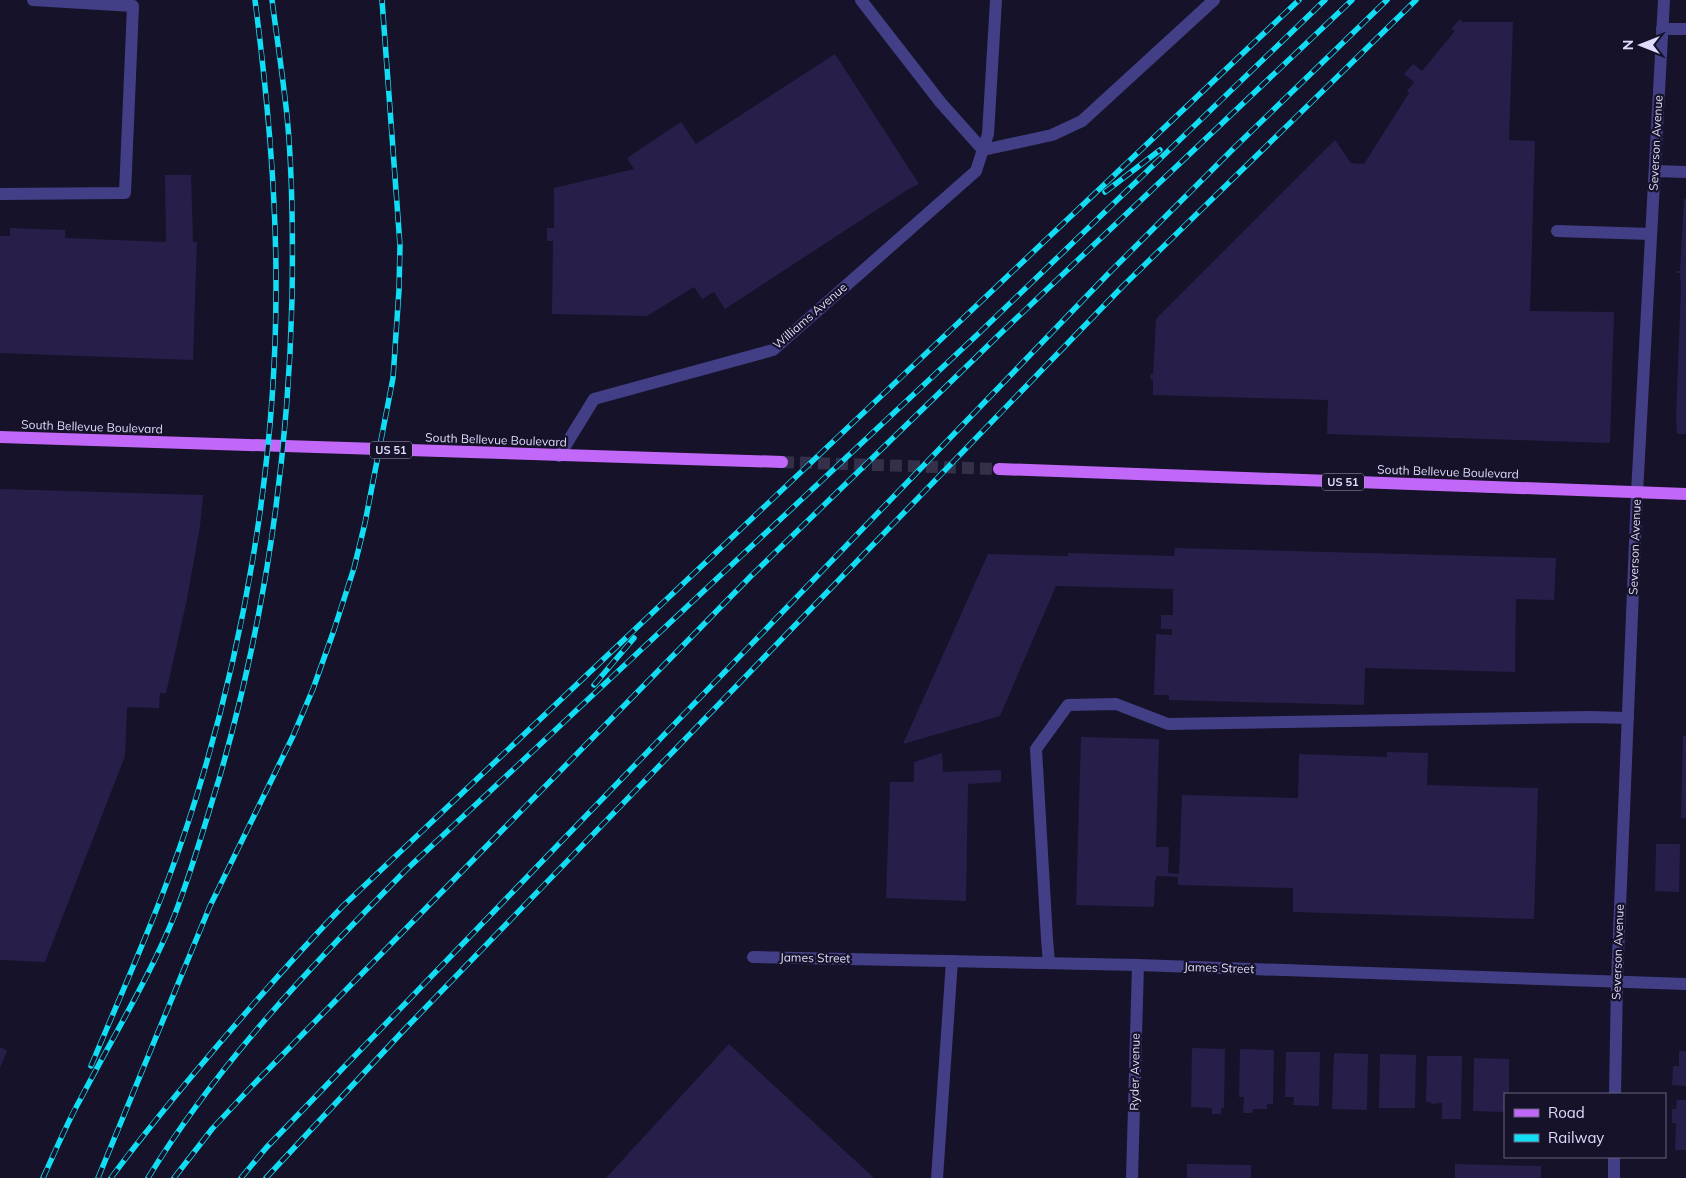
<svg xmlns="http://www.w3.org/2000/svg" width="1686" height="1178" viewBox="0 0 1686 1178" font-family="Mulish,sans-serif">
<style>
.building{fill:#271f49}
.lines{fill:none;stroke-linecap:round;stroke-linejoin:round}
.primary-tunnel{stroke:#343049;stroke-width:12;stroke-dasharray:12 6;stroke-linecap:butt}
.service{stroke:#423f86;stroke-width:12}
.minor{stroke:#423f86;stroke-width:12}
.primary{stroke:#c268f8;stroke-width:12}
.rail-casing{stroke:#11ddf4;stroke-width:5.5}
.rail{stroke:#161229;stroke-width:4;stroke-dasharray:11;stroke-linecap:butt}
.labels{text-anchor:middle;stroke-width:4.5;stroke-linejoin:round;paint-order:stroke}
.shield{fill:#161229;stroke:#a39fbd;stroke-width:1}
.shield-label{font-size:11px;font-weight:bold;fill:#dfdcfd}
.street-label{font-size:12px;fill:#dfdcfd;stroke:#161229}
</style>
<rect width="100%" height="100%" fill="#161229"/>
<!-- building -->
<g class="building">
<polygon points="1460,19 1462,22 1513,22 1509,140 1535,141 1530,311 1614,312 1610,443 1327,434 1328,400 1153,395 1153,379 1150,379 1151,374 1153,374 1156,319 1335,140 1351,163 1364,164 1409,93 1407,91 1414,82 1404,74 1413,64 1422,71 1455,31 1451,29"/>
<polygon points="835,54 919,184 907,190 725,309 714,292 702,299 694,287 647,316 552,314 553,241 547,241 547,228 554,228 554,188 634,169 627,158 681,122 696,144"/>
<polygon points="165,175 191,175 193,242 197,242 193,360 0,353 0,236 10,236 10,228 65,230 65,238 166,242"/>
<polygon points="1684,199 1686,199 1686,434 1677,434 1676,417 1681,289 1680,273 1677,273 1677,271 1680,271"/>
<polygon points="0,489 203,495 200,526 187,599 166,693 160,693 159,708 127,707 125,756 45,962 0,960"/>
<polygon points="1175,548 1556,558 1554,600 1516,599 1515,672 1365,668 1364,705 1169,700 1169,695 1154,695 1156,634 1172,635 1172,629 1161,629 1161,615 1173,615 1173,589 1056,586 1000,716 903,744 988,554 1068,556 1068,553 1174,556"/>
<polygon points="1683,736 1686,736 1686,818 1681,818"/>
<polygon points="1081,737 1159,739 1156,847 1169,847 1168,873 1179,874 1182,795 1298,798 1299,754 1387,757 1387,752 1428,753 1427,785 1538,788 1534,919 1293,912 1293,888 1178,885 1178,877 1156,876 1156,880 1155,880 1154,907 1076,905"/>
<polygon points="942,753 943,772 1001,770 1001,782 968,784 966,901 886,898 890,782 914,782 914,762"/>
<polygon points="1656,844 1680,844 1679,892 1655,891"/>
<polygon points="729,1044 874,1178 606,1178"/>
<polygon points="0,1047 7,1051 0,1068"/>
<polygon points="1192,1048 1225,1049 1224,1108 1221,1108 1221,1114 1212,1114 1212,1108 1191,1107"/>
<polygon points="1240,1049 1274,1050 1273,1104 1267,1104 1267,1109 1253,1109 1252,1113 1243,1113 1244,1097 1239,1097"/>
<polygon points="1679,1051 1686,1051 1686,1086 1672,1085 1673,1066 1679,1066"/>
<polygon points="1286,1052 1320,1052 1319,1106 1293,1105 1294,1097 1285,1097"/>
<polygon points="1334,1053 1368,1054 1367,1110 1332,1109"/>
<polygon points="1380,1054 1416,1055 1415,1108 1379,1108"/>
<polygon points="1427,1056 1462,1056 1461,1119 1442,1119 1442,1103 1431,1104 1431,1102 1426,1102"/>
<polygon points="1474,1058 1509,1059 1509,1094 1505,1094 1505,1112 1473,1111"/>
<polygon points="1677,1100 1686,1100 1686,1150 1675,1150 1676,1123 1672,1123 1672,1109 1676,1109"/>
<polygon points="1187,1164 1251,1165 1251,1178 1187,1178"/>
<polygon points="1455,1164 1541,1166 1541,1178 1455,1178"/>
</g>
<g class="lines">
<!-- primary-tunnel -->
<polyline class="primary-tunnel" points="782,462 999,469"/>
<!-- service -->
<g class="service">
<polyline points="1662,29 1686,29"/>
<polyline points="983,150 1052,135 1082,121 1214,0"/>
<polyline points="1655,171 1686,172"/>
<polyline points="0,194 125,193 133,6 33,0"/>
<polyline points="1557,231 1651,234"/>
<polyline points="1049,963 1047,939 1036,749 1068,705 1116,704 1168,724 1589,717 1628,718"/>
<polyline points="937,1178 952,961"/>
</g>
<!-- minor -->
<g class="minor">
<polyline points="861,0 941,103 983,150"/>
<polyline points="559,456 594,399 773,350 976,171 988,134 996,0"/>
<polyline points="753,957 1138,965 1686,984"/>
<polyline points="1615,1094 1617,981 1637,493 1664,0"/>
<polyline points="1132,1178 1138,965"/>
<polyline points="1614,1178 1614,1157"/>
</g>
<!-- primary -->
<g class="primary">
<polyline points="0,437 782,462"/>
<polyline points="999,469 1686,494"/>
</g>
<defs>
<g id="rail">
<polyline points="1105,192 1160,150"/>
<polyline points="594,685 634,638"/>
<path d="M91,1066C124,987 160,908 187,826C244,653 277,462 276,280C276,186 267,93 255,0"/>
<path d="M43,1178C55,1152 66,1125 80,1100C112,1038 149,979 175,914C192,870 205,824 219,779C264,624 288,463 292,300C293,239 293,177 287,116C283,77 277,39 272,0"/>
<polyline points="98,1178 210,906 293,736 313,689 334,630 354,568 365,523 393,378 399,290 400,246 397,204 382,0"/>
<path d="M111,1178C138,1141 167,1106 196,1071C244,1014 292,959 343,906L1299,0"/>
<path d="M148,1178C218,1063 312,965 406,870L977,335L1325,0"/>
<polyline points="174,1178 212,1129 252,1086 750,577 1002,332 1352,0"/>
<polyline points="241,1178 266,1148 1109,273 1234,148 1387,0"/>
<polyline points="266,1178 404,1030 1123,286 1416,0"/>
</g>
</defs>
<!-- rail casing -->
<use href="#rail" class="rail-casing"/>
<!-- rail -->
<use href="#rail" class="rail"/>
</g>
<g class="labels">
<!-- shield labels -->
<g class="shield">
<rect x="370" y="441.5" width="42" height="17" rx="4"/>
<rect x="1322" y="473.5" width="42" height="17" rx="4"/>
</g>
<g class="shield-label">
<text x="391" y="454">US 51</text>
<text x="1343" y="486">US 51</text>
</g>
<!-- street labels -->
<g class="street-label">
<text transform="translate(1656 143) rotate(-87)" y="4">Severson Avenue</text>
<text transform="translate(810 316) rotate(-41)" y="4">Williams Avenue</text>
<text transform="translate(92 427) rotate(2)" y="4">South Bellevue Boulevard</text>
<text transform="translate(496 440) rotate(2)" y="4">South Bellevue Boulevard</text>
<text transform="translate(1448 472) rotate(2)" y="4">South Bellevue Boulevard</text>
<text transform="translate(1635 547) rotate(-88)" y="4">Severson Avenue</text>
<text transform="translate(1618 952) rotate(-88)" y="4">Severson Avenue</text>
<text transform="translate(815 958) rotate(1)" y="4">James Street</text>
<text transform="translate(1219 968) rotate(2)" y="4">James Street</text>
<text transform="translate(1135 1072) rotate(-89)" y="4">Ryder Avenue</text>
</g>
</g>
<!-- legend -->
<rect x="1504" y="1093" width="162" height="65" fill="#161229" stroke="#66637e"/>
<rect x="1514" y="1109" width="25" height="8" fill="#c268f8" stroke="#66637e"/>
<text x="1548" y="1118" font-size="15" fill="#dfdcfd">Road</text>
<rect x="1514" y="1134" width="25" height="8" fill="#11ddf4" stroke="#66637e"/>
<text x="1548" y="1143" font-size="15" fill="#dfdcfd">Railway</text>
<!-- north arrow -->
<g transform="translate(1641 45) rotate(270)" stroke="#161229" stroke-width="4" paint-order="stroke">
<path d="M0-4L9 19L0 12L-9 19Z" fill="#dfdcfd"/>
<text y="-8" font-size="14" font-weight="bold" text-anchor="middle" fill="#dfdcfd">N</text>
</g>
</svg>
